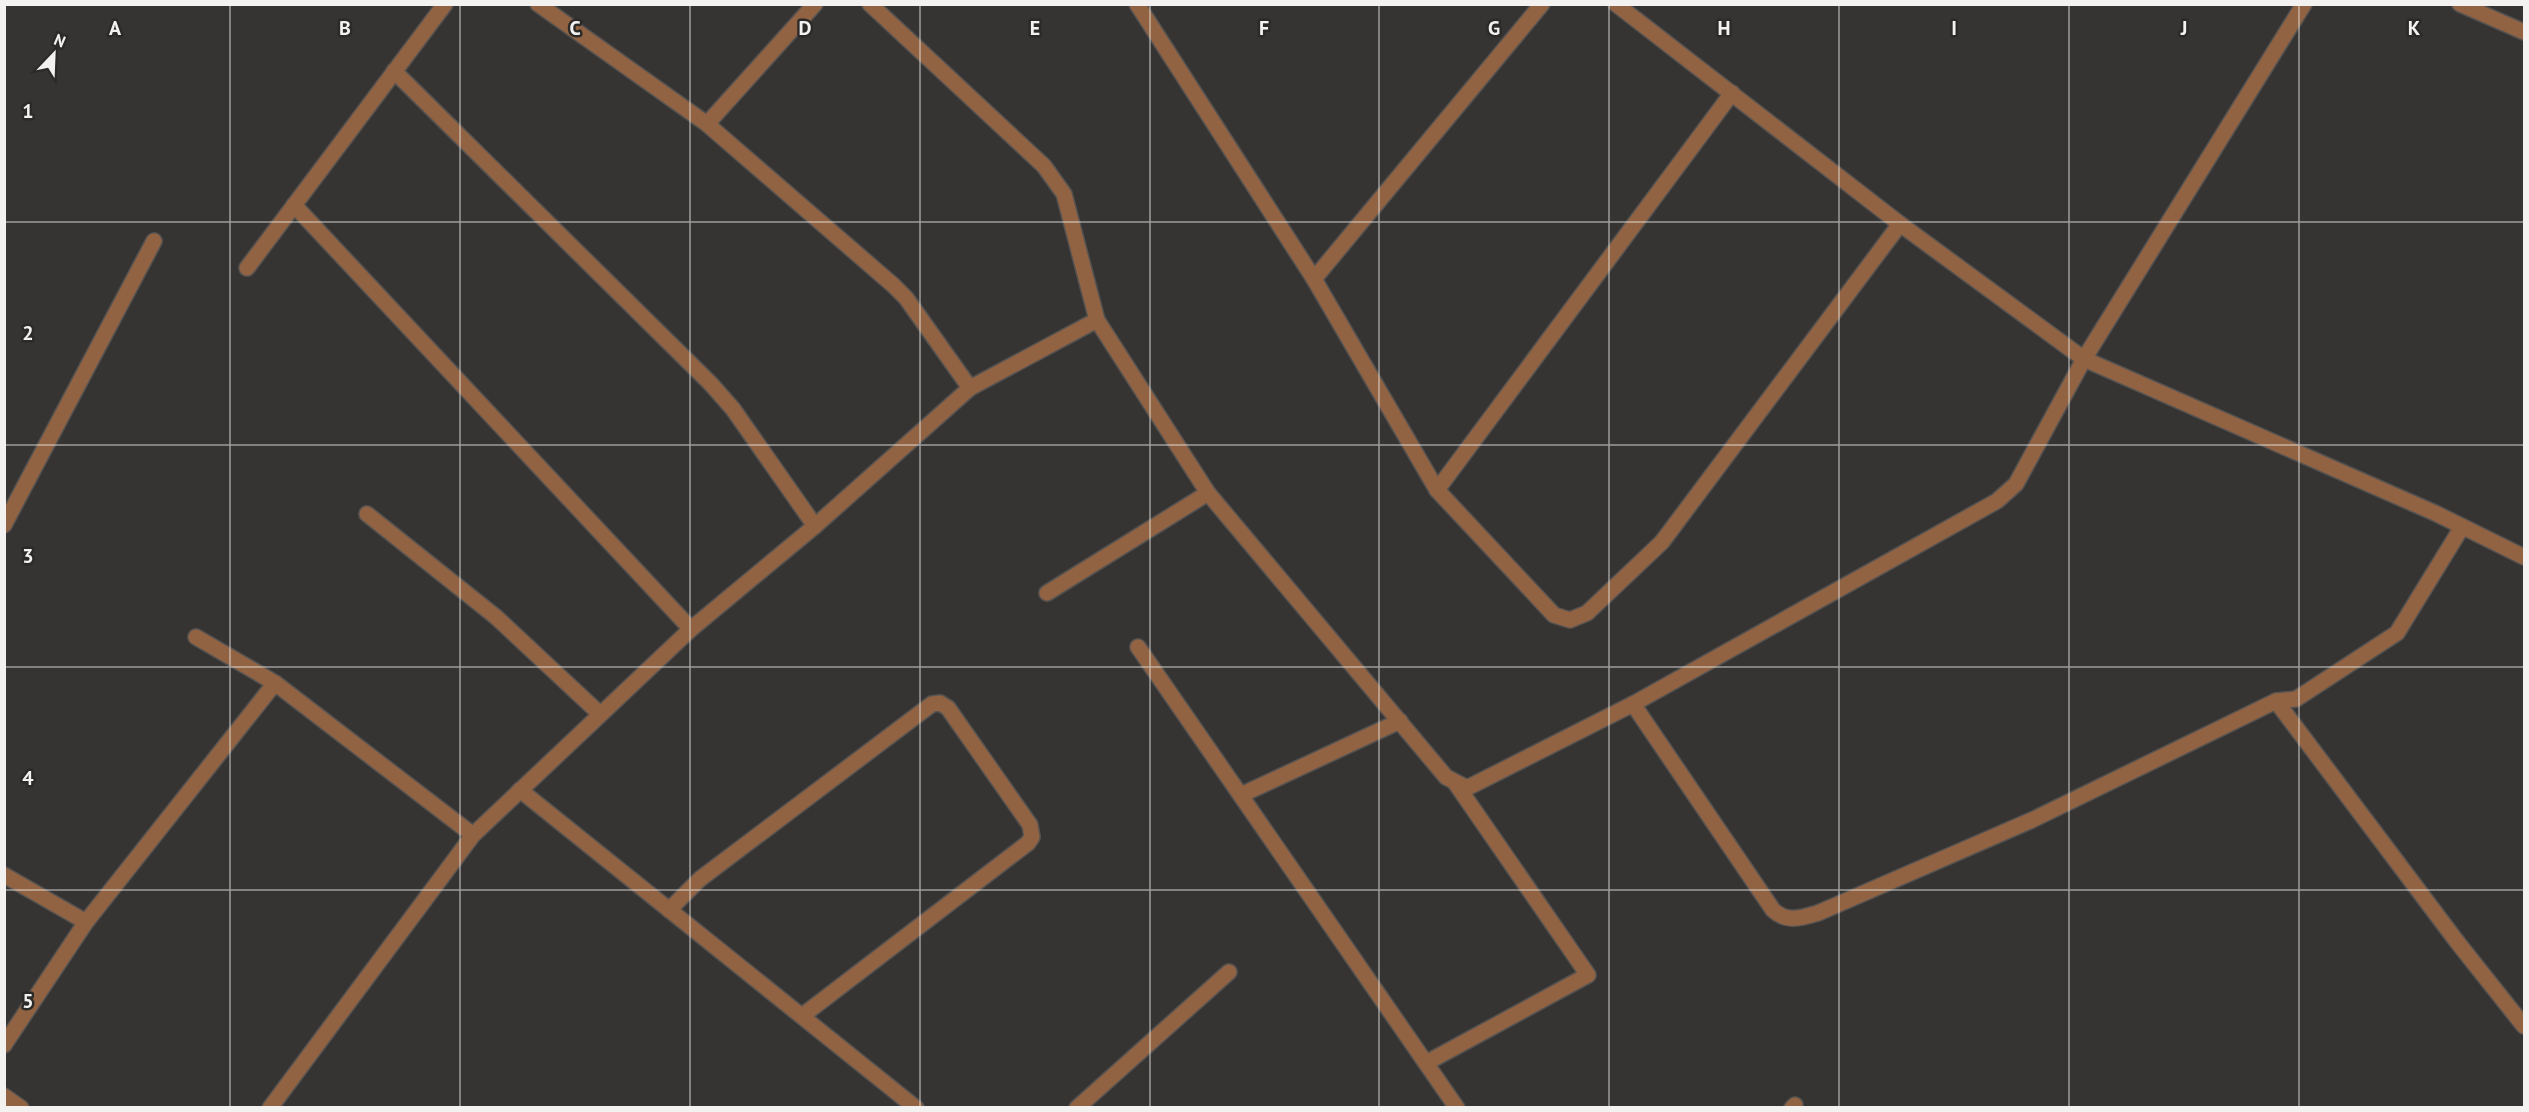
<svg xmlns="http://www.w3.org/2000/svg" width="2529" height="1112" viewBox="0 0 2529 1112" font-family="'PT Sans',sans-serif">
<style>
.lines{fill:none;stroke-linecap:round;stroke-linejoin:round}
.minor-casing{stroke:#545251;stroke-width:18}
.minor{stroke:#916343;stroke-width:15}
.grid{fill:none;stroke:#f3f2f1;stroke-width:1.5;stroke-opacity:0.55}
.grid-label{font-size:20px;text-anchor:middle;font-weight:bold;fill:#f3f2f1;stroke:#2c2a28;stroke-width:5;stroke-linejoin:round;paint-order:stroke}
</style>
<rect width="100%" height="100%" fill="#363432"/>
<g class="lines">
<defs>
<g id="minor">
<polyline points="870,4 1044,166 1064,194 1097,320 1208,493 1446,777 1467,788 1633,704 1997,501 2016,484 2084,359 2304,4"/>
<polyline points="1137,4 1314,279 1437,490 1554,615 1570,620 1587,613 1662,542 1900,224"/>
<polyline points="1616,4 1900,224 2084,359 2435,513 2524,557"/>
<polyline points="2460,4 2524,32"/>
<polyline points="394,71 711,384 733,409 815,526"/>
<polyline points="707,124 815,4"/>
<polyline points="294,205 691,629"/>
<polyline points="247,268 445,4"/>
<polyline points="1314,279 1542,4"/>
<polyline points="970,388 1097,320"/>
<polyline points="1437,490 1732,93"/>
<polyline points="367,514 496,617 600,714"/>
<polyline points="4,525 154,241"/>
<polyline points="1047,593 1208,493"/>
<polyline points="196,637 275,683 473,835"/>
<polyline points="1138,647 1457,1108"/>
<polyline points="2276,701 2458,943 2524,1026"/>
<path d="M1633,704L1773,910C1787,923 1801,918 1818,913L2032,820L2276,701L2296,699L2397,633L2462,527"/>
<polyline points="520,790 916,1108"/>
<polyline points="1241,795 1400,721"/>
<polyline points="4,875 86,922"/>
<polyline points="669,910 700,879 932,704 940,703 948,708 1030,825 1032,837 1028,843 802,1016"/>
<polyline points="4,1045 86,922 275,683"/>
<polyline points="1426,1063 1588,975 1456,784"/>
<polyline points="4,1096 21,1108"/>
<polyline points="270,1108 473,835 691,629 815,526 970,388 906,298 893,285 707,124 538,4"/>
<polyline points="1077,1108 1229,972"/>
<polyline points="1792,1108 1795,1105"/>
</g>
</defs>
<!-- minor casing -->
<use href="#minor" class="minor-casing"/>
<!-- minor -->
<use href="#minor" class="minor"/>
</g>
<!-- grid -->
<path class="grid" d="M230,4V1108M460,4V1108M690,4V1108M920,4V1108M1150,4V1108M1379,4V1108M1609,4V1108M1839,4V1108M2069,4V1108M2299,4V1108M4,222H2524M4,445H2524M4,667H2524M4,890H2524"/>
<g class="grid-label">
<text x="115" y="35">A</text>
<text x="345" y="35">B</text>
<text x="575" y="35">C</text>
<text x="805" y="35">D</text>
<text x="1035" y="35">E</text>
<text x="1264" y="35">F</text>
<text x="1494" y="35">G</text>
<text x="1724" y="35">H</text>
<text x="1954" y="35">I</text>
<text x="2184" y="35">J</text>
<text x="2414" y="35">K</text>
<text x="28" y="118">1</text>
<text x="28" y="340">2</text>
<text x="28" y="563">3</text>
<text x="28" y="785">4</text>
<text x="28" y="1008">5</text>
</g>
<!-- border -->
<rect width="2529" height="1112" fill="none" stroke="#f3f2f1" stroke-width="12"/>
<!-- north arrow -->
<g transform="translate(54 54) rotate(23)" stroke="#2c2a28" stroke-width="4.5" paint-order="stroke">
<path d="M0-4.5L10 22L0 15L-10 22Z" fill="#f3f2f1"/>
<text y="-9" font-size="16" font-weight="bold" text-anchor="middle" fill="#f3f2f1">N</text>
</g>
</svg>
